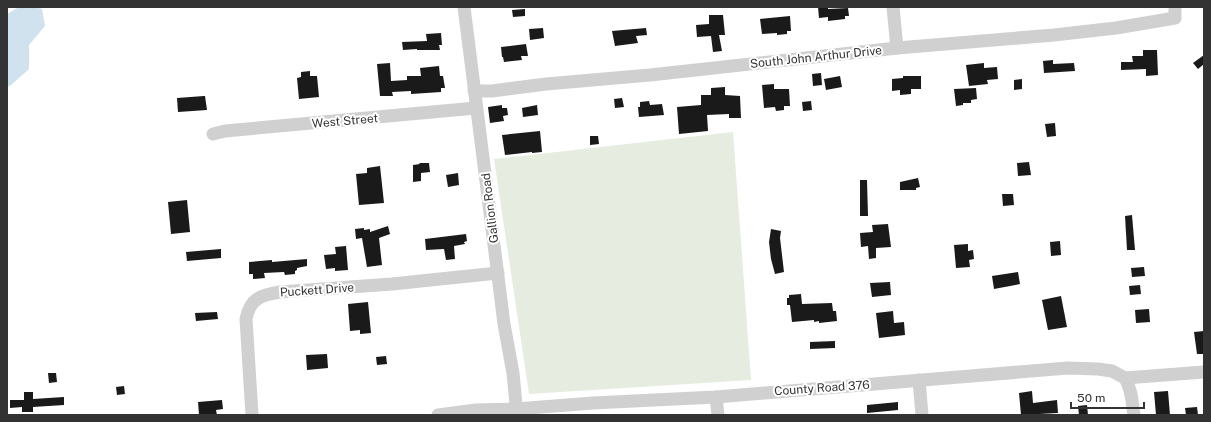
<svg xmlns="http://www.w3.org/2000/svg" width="1211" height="422" viewBox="0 0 1211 422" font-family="'Public Sans',sans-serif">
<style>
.green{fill:#e6ecdf}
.water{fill:#cfe2ee}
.building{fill:#1a1a1a}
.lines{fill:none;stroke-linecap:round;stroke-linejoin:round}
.minor{stroke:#d0d0d0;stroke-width:13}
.labels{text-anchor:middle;stroke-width:4;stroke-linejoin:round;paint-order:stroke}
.street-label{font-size:12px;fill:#333;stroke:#fff}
</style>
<rect width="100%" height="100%" fill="#fff"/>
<!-- green -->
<polygon class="green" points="733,132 751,380 529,394 494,159"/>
<!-- water -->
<polygon class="water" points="19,7 34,7 42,9 45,26 29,45 29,69 10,86 7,86 7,14"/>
<!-- building -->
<g class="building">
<polygon points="818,7 828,7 828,9 848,8 849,16 845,16 845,19 828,21 828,17 819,18"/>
<polygon points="525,9 525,16 513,17 512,10"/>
<polygon points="709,15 723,15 725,35 719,35 722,51 713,52 711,36 697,37 696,25 709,24"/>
<polygon points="790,16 791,31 787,31 787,34 777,35 777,33 762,34 760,19"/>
<polygon points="543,28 544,38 530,40 529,29"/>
<polygon points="646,28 647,35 636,36 638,43 615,46 612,31"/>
<polygon points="441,33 442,45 439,45 440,50 417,50 417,49 403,50 402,42 427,41 426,34"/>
<polygon points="526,44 528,56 521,56 522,60 504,62 503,57 502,57 501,47"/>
<polygon points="1143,50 1157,50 1158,75 1146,76 1146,69 1121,70 1121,62 1133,62 1132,56 1143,56"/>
<polygon points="1204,55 1204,64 1198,69 1193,63"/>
<polygon points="1053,60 1053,64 1074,63 1075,71 1044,73 1043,61"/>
<polygon points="390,63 391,81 407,80 407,76 421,76 420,68 439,66 440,76 443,76 445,88 441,88 441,92 411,94 411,91 392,92 393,96 380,96 377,64"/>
<polygon points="984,63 984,68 997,67 998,79 987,80 988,84 969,86 966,65"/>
<polygon points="310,71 310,76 317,76 319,97 299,99 297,78 301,77 301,72"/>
<polygon points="821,73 822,85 813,86 812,74"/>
<polygon points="840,76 842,87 826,90 824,79"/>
<polygon points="903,76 921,76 921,89 911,89 911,94 900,95 900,90 892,91 892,79 903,78"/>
<polygon points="1022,79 1022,89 1014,90 1014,80"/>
<polygon points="774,84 774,89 789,89 790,106 784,106 784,110 776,111 775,107 764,108 762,85"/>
<polygon points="725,87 725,95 740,96 741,118 729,118 729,114 707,115 708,131 679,134 677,107 701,105 701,95 711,95 711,88"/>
<polygon points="976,88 977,99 971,100 971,103 963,103 963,105 956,106 954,89"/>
<polygon points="204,96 205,96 207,110 178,112 177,98"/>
<polygon points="622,98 624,107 615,108 614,99"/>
<polygon points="649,101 650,105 662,104 664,115 639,117 638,107 640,107 640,102"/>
<polygon points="811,101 812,110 803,111 802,102"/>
<polygon points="502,105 502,108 507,108 508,115 503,116 504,121 490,123 488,107"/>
<polygon points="537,105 538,115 523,117 522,108"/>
<polygon points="1055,123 1056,136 1047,137 1045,124"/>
<polygon points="540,131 542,152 532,153 532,152 505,155 502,135"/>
<polygon points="590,136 598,136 599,144 590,145"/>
<polygon points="1029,162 1031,175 1018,176 1017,163"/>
<polygon points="419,163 429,163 430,172 421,173 421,181 413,182 413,165 420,164"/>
<polygon points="380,166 384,203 359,205 356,174 367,173 367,168"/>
<polygon points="458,173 459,185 448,187 446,175"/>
<polygon points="918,178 920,187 916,188 916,190 900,190 900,182"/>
<polygon points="860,180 867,180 868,216 860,216"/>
<polygon points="1002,194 1013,194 1014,205 1003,206"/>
<polygon points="187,200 190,232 171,234 168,202"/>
<polygon points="1132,215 1135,250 1127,250 1125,216"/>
<polygon points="888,224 891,247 876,248 876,258 869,259 868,246 861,247 860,233 873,232 872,225"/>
<polygon points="388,226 390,234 379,238 382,265 367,267 362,238 356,239 355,229 364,228 364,230 370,229 370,232"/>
<polygon points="771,229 781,231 780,238 784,272 775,274 771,259 769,242"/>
<polygon points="466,234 467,241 464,242 465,244 454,246 455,259 446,260 444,249 426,250 425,239"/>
<polygon points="1060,241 1061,255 1051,256 1050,242"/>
<polygon points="968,244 968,251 973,250 974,259 969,260 970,267 956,268 954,245"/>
<polygon points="346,246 348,270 335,271 335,268 326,269 324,255 336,254 335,247"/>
<polygon points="221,249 221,258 187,261 186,252"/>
<polygon points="307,259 307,266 297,268 297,270 295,271 295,274 285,275 284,272 264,273 265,278 253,279 253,274 249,274 249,262 272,260 272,262"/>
<polygon points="1144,267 1145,276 1132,277 1131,268"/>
<polygon points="1018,272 1020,284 994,289 992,276"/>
<polygon points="890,282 891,295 872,297 870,283"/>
<polygon points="1140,285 1141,294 1130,295 1129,286"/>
<polygon points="801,294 802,304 832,303 833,311 836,311 837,321 819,323 819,321 814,322 814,320 792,322 790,305 787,305 787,298 789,298 789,295"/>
<polygon points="1061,296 1067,327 1048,330 1042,300"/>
<polygon points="368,302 371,333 360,334 360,330 350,331 348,304"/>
<polygon points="1149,309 1150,322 1136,323 1135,310"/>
<polygon points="893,311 894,323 904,322 905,335 879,338 876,313"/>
<polygon points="217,312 218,319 196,321 195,313"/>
<polygon points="1204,331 1204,354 1197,354 1194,332"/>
<polygon points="835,341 835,348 810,349 810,342"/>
<polygon points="327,354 328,368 307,370 306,355"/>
<polygon points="386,356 387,364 377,365 376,357"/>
<polygon points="48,373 56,373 57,382 49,383"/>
<polygon points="124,386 125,394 117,395 116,387"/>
<polygon points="1032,391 1033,403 1057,400 1058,413 1021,415 1019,393"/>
<polygon points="1168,391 1170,415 1156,415 1154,392"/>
<polygon points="24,392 33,392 33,399 64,397 64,405 33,407 33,412 22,412 22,407 10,408 10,400 24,400"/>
<polygon points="222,400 223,409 216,410 217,415 199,415 198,402"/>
<polygon points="898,402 898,410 867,413 867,405"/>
<polygon points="1087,405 1088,415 1079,415 1078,406"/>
<polygon points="1197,407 1198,415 1186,415 1185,408"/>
</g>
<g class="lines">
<!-- minor -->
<g class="minor">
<polyline points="464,7 504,324 513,373 517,415"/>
<polyline points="893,7 897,48"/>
<polyline points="474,91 492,91 546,84 650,75 897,48 1054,35 1116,28 1175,18 1175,7"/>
<polyline points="213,134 225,131 476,108"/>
<path d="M1125,378C1132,390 1132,402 1134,415"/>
<polyline points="919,380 922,415"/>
<polyline points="716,397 718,415"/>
<path d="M252,415L246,319C250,299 260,295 280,292L392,284L498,273"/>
<polyline points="438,415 476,410 516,409 593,403 716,397 1068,368 1098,369 1112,371 1125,378 1204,372"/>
</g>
</g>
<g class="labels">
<!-- street labels -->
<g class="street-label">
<text transform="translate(816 57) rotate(-6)" y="4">South John Arthur Drive</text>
<text transform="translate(345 121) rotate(-5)" y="4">West Street</text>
<text transform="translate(490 208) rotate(-97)" y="4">Gallion Road</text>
<text transform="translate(317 290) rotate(-4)" y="4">Puckett Drive</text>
<text transform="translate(822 388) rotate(-4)" y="4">County Road 376</text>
</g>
</g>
<!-- border -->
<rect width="1211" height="422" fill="none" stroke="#333333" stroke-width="16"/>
<!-- scale -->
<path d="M1071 402v6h73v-6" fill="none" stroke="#333333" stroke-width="2"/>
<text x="1077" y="402" font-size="12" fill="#333333" stroke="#ffffff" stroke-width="3" paint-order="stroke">50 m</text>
</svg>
